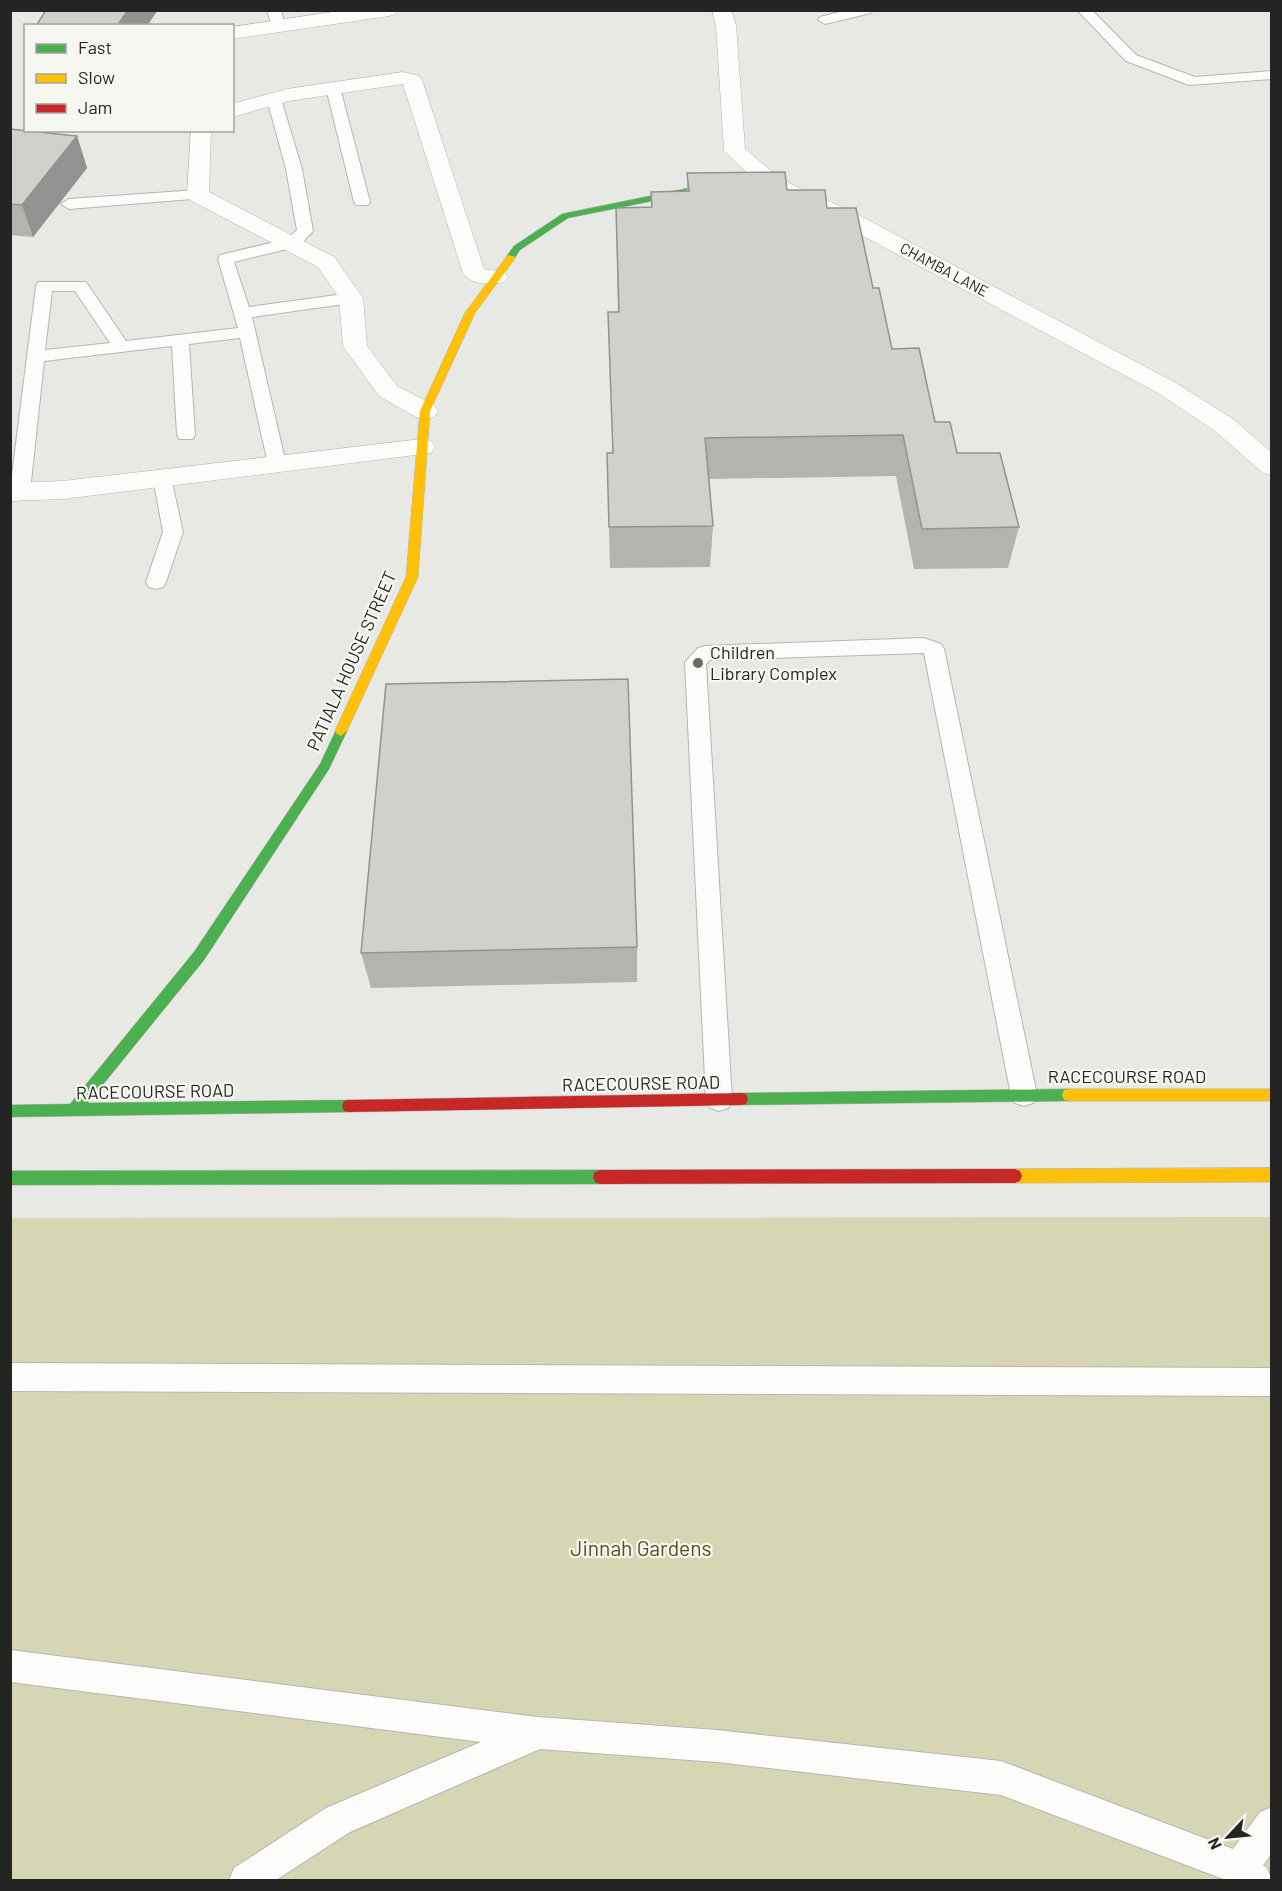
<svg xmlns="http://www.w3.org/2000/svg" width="1282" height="1891" viewBox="0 0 1282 1891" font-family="Barlow,sans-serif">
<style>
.green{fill:#d6d6b5}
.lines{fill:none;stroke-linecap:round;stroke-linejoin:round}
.lane-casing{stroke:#b5b6b2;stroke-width:2}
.street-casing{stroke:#b5b6b2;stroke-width:1}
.fast-casing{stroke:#b5b6b2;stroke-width:1}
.slow-casing{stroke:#b5b6b2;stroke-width:1}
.jam-casing{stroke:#b5b6b2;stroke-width:1}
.lane{fill:#fcfcfb;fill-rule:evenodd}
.street{fill:#fcfcfb;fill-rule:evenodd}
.fast{fill:#4caf50;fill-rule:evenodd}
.slow{fill:#ffc107;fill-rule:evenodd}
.jam{fill:#c62828;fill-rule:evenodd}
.wall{fill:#b3b4b0}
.shaded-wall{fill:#929290}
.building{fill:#d0d1cd;stroke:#929290;stroke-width:1.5}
.poi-dot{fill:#696966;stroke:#f7f7f1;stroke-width:2}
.labels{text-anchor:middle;stroke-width:4.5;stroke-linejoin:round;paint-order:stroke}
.far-street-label{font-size:15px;fill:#242422;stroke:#f7f7f1}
.poi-label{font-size:18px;fill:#242422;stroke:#f7f7f1;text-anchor:start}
.street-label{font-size:18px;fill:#242422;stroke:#f7f7f1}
.near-park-label{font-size:21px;fill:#535114;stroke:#f7f7f1}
</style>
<rect width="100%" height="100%" fill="#e8e9e4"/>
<!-- green -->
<polygon class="green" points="1271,1217 1271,1880 11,1880 10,1218"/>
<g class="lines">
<defs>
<g id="lane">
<polygon points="267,10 281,10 285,26 283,29 273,29"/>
<polygon points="847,10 873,10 871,13 825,24 818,20 820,17"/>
<polygon points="1077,10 1092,10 1136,55 1195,77 1272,71 1272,79 1189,85 1126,61"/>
<polygon points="333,84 340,88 370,202 368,205 356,205 354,202 326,88"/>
<path d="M274,95L281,99L302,169L313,231L299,246L234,262L249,307L351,293L357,294L359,298L357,302L351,303L252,317L286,464L284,468H270L268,464L240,338L189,344L195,435L193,439H179L177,435L172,346L44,361L30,491L27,495L20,497L13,495L10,491L36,286L38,282H86L126,341L238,328L218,259L220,255L287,239L297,230L286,169L267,99ZM52,291H75L110,343L45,350Z"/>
<polygon points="198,190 206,195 204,198 69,209 61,204 69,199"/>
<polygon points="162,472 169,474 171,478 183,532 166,582 163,587 156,589 149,587 146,582 163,532 153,478 155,474"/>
<polygon points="924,638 941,644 944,649 1037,1095 1033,1103 1024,1106 1015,1103 1011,1095 924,653 710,660 706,664 732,1100 728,1108 719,1111 710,1108 706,1100 685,662 698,648 705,646"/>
<polygon points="10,1363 1272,1368 1272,1396 10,1391"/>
<polygon points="10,1650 538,1717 717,1730 1001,1761 1233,1849 1260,1812 1272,1807 1272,1853 1263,1865 1267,1868 1272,1880 1226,1880 1001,1795 717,1762 540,1749 350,1832 276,1880 229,1880 234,1868 326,1808 481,1742 10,1682"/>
</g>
<g id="street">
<polygon points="346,10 398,10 396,14 389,16 232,39 232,27"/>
<polygon points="712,10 731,10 736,25 745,149 782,180 851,211 1176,383 1233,419 1272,453 1272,475 1263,473 1215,431 1158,393 835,221 766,190 724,151 716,25"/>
<path d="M403,72L419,76L422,80L484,269L504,272L508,277L504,282C491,285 471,285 463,273L403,84L289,101L232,117V104L287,89Z"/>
<polygon points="191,130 211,130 209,192 334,257 363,298 367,346 397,386 434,405 438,411 434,417 425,419 416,417 379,396 343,346 339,298 318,267 190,200 187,195"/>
<polygon points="422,439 431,441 435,447 431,453 63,499 10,501 10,483 63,481"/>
</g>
<g id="fast">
<polygon points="694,187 697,188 697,192 568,218 520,250 514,259 506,257 514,246 562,214"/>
<polygon points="341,726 347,731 329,769 204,960 88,1103 349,1100 354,1101 356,1106 354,1111 349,1112 10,1117 10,1105 70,1104 194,952 320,764 337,728"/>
<polygon points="1069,1089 1074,1090 1076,1095 1074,1100 1069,1101 741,1105 736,1104 734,1099 736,1094 741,1093"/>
<polygon points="600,1170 605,1172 607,1177 605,1182 600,1184 10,1185 10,1171"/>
</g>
<g id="slow">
<polygon points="508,255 516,257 475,313 430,411 418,577 347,731 341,736 337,734 335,731 406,577 420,411 465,313"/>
<polygon points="1069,1089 1272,1089 1272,1101 1069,1101 1064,1100 1062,1095 1064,1090"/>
<polygon points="1272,1168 1272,1182 1015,1183 1010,1181 1008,1176 1010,1171 1015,1169"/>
</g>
<g id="jam">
<polygon points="741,1093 746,1094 748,1099 746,1104 741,1105 349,1112 344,1111 342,1106 344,1101 349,1100"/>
<polygon points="1015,1169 1020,1171 1022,1176 1020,1181 1015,1183 600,1184 595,1182 593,1177 595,1172 600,1170"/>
</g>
</defs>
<!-- lane casing -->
<use href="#lane" class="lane-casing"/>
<!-- street casing -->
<use href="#street" class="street-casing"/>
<!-- fast casing -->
<use href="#fast" class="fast-casing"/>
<!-- slow casing -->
<use href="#slow" class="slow-casing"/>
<!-- jam casing -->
<use href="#jam" class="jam-casing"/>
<!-- lane -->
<use href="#lane" class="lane"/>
<!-- street -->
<use href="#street" class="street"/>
<!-- fast -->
<use href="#fast" class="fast"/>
<!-- slow -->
<use href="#slow" class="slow"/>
<!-- jam -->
<use href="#jam" class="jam"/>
</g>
<!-- wall -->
<g class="wall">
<polygon points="10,129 77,136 87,168 33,237 10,235"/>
<polygon points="687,173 787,190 827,208 873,288 892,349 935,422 957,453 1019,527 1008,568 914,569 896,476 709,479 713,526 710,567 610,568 607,453 612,453 618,312 616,208 651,207 651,192 687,192"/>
<polygon points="637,947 637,982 371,988 361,953"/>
</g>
<!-- shaded-wall -->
<g class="shaded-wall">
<polygon points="128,10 158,10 147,26 117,26"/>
<polygon points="77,136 87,168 33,237 22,205"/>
</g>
<!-- building -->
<g class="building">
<polygon points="46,10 128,10 117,26 36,26"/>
<polygon points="10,129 77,136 22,205 10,204"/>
<polygon points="785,172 787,190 825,190 827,208 856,208 873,288 879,288 892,349 919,348 935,422 950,422 957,453 1000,453 1019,527 922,529 903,435 705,438 713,526 609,527 607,453 613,453 608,312 619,312 616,208 652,207 651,192 689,191 687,173"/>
<polygon points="628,679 637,947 361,953 386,684"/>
</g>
<!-- markers -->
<circle class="poi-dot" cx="698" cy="663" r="6"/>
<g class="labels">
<!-- far-street labels -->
<g class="far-street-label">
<text transform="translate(944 270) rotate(28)" y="5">CHAMBA LANE</text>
</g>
<!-- poi labels -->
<g class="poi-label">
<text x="710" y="659">Children<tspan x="710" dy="21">Library Complex</tspan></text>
</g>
<!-- street labels -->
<g class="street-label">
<text transform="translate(352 661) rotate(-66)" y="6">PATIALA HOUSE STREET</text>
<text x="1127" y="1083">RACECOURSE ROAD</text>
<text transform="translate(641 1084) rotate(-1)" y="6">RACECOURSE ROAD</text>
<text transform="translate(155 1092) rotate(-1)" y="6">RACECOURSE ROAD</text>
</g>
<!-- near-park labels -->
<g class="near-park-label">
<text x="641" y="1556">Jinnah Gardens</text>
</g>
</g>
<!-- border -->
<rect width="1282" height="1891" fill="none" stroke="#242422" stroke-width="24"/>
<!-- legend -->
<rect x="24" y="24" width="210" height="108" fill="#f7f7f1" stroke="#a3a39e" stroke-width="1.5"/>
<rect x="36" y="44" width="30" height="9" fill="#4caf50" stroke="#a3a39e" stroke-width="1.5"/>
<text x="78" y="54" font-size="18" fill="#242422">Fast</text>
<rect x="36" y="74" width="30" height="9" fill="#ffc107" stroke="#a3a39e" stroke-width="1.5"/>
<text x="78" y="84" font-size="18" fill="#242422">Slow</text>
<rect x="36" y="104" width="30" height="9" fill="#c62828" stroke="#a3a39e" stroke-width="1.5"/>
<text x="78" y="114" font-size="18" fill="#242422">Jam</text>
<!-- north arrow -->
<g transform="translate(1228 1837) rotate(244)" stroke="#f7f7f1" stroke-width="4.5" paint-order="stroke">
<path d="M0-4.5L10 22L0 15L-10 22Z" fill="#242422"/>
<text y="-9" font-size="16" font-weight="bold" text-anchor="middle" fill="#242422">N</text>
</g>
</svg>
